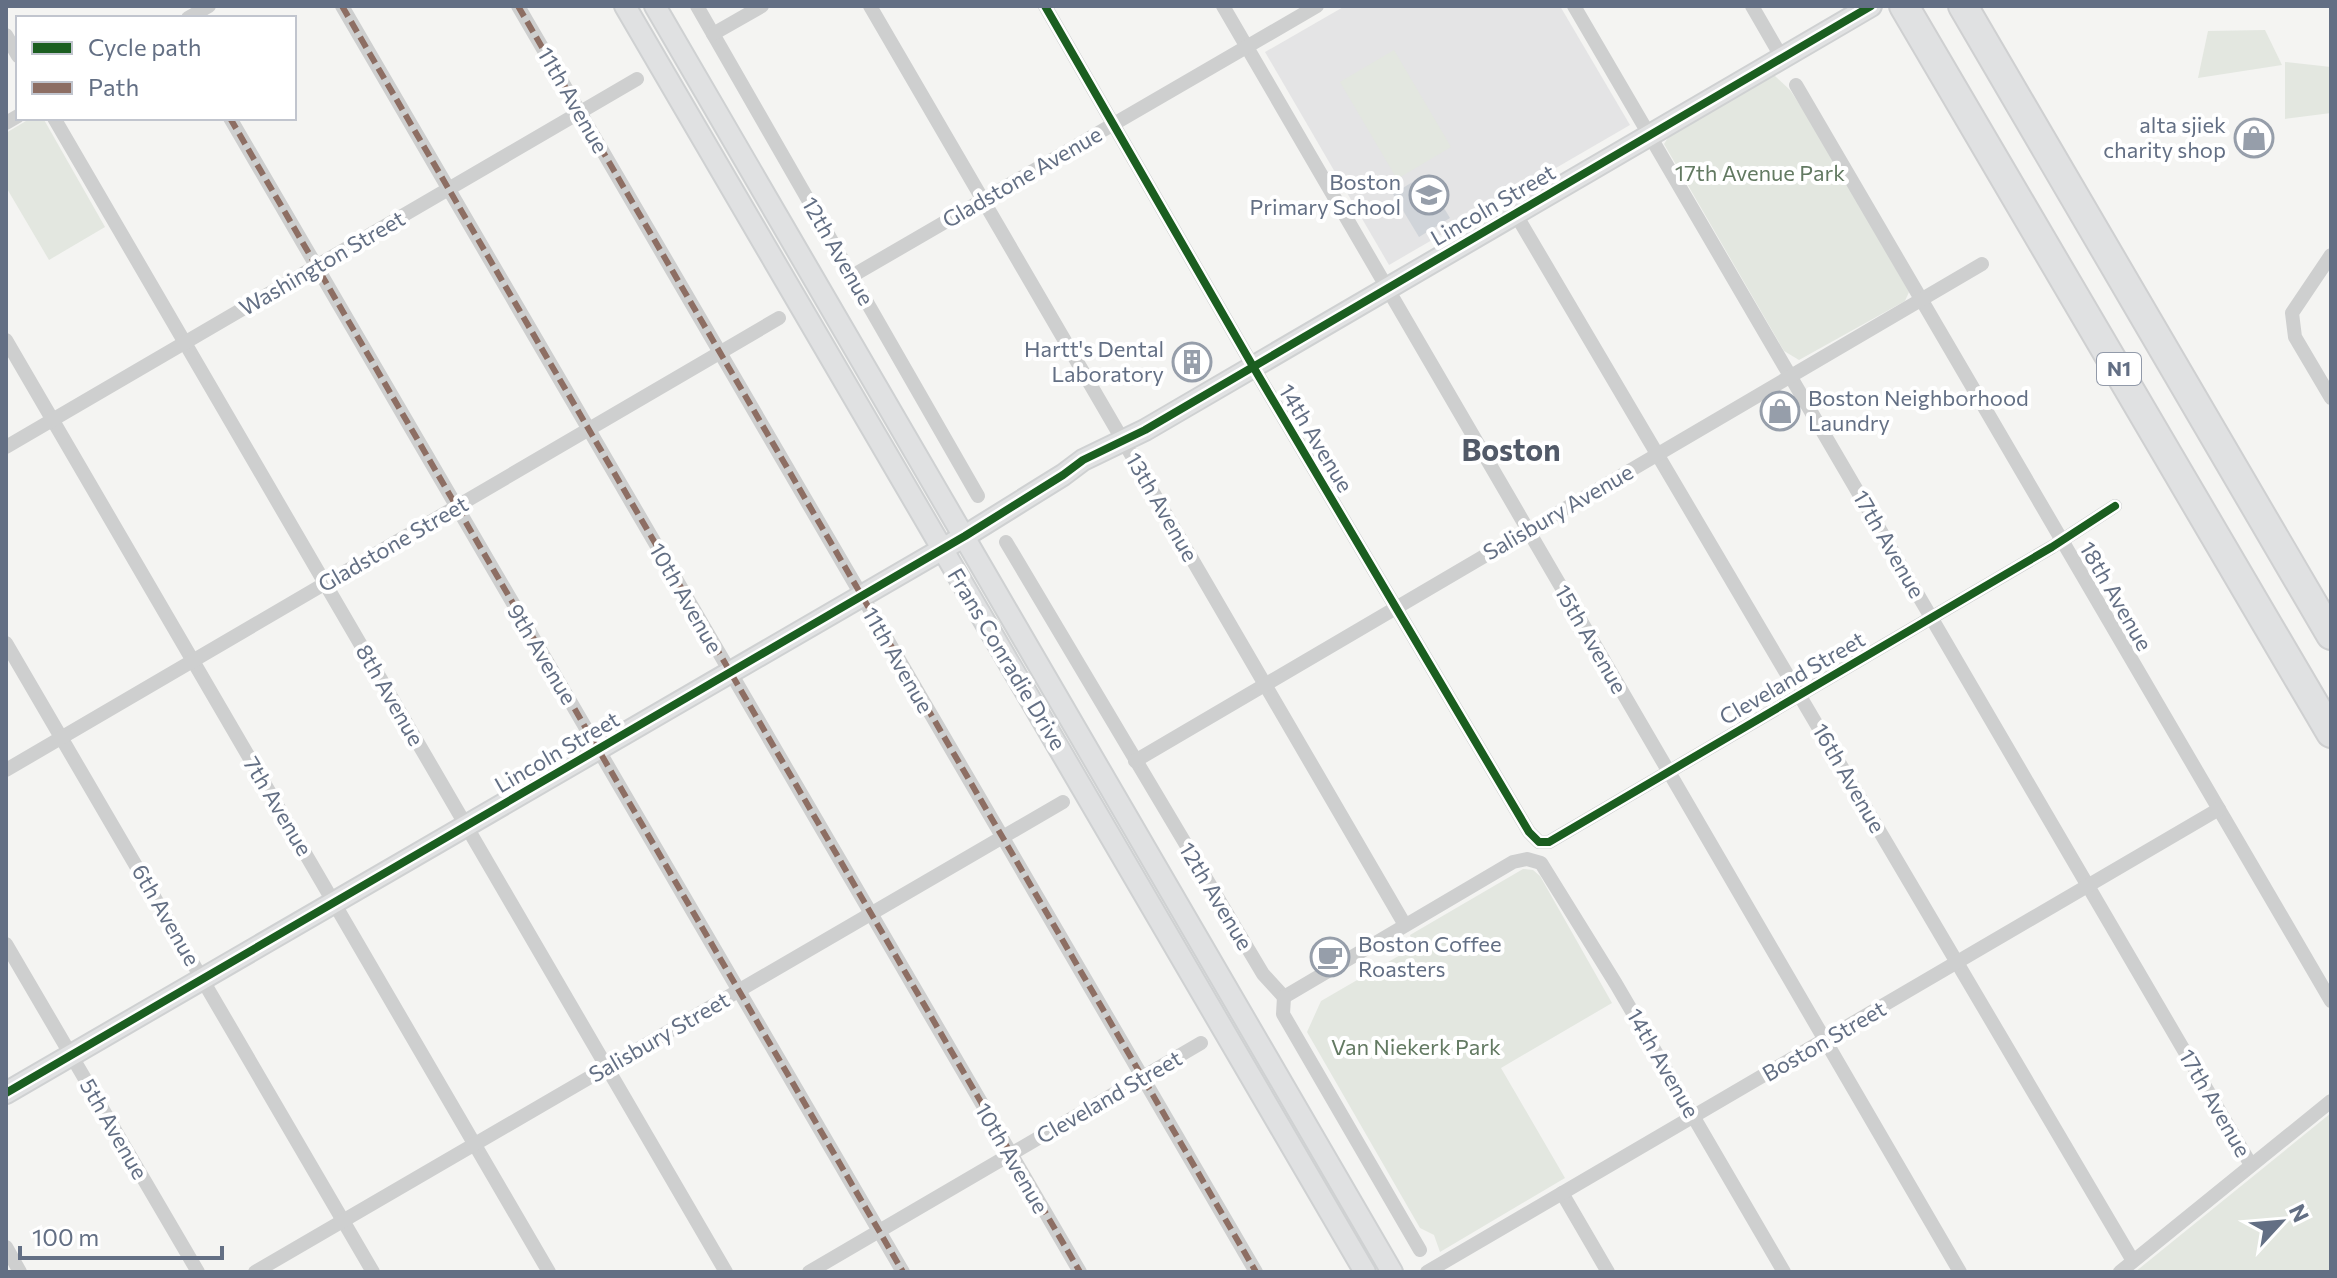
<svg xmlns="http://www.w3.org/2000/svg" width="2337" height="1278" viewBox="0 0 2337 1278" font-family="Commissioner,sans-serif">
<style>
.built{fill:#e4e4e5}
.green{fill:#e3e7e0}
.water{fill:#d0d4d9}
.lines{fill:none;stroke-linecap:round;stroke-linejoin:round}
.secondary-casing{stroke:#cfd1d2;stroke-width:24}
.highway-casing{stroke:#cfd0d1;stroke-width:32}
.street{stroke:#cecfcf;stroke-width:14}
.secondary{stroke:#e0e1e2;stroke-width:20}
.highway{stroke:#e0e1e2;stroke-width:28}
.quiet{stroke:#8d6e63;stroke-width:6;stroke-dasharray:12 6;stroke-linecap:butt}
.cycleway-casing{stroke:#fff;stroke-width:13}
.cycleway{stroke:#1b5e20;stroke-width:8}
.labels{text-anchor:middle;stroke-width:8;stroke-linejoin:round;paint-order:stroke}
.shield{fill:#fff;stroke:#929aa9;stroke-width:2}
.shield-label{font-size:20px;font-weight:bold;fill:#636f84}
.street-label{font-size:22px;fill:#636f84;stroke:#fff}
.poi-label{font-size:22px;fill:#636f84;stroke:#fff;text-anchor:end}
.park-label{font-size:22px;fill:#637a62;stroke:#fff}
.district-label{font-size:30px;font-weight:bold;fill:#525a68;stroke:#fff}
</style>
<rect width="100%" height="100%" fill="#f4f4f2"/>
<!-- built -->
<polygon class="built" points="1345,6 1560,6 1630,125 1389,265 1265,52"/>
<!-- green -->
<g class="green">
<polygon points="2265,30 2282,65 2198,78 2208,31"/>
<polygon points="1394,50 1451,147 1397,179 1340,82"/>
<polygon points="2285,62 2331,67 2331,113 2285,119"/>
<polygon points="1774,75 1790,90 1812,123 1909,292 1905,301 1799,360 1784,351 1664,144 1669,136"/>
<polygon points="31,118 43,118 105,227 49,260 6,187 6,133"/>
<polygon points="1523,869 1533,870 1540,876 1612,1003 1501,1068 1565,1178 1440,1252 1434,1235 1420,1228 1307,1032 1321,1001 1414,947 1410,935"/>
<polygon points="2331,1113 2331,1272 2135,1272"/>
</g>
<!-- water -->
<polygon class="water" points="1424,175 1450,218 1419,237 1393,194"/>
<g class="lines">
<defs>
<g id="secondary">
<polyline points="625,6 1365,1272"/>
<polyline points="655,6 1392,1272"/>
<polyline points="6,1093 965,536 1063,475 1083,460 1145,430 1871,6"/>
</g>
<g id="highway">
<polyline points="1904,6 2331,733"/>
<polyline points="1963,6 2331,635"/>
</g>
</defs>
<!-- secondary casing -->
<use href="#secondary" class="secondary-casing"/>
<!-- highway casing -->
<use href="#highway" class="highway-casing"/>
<!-- street -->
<g class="street">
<polyline points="342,6 1080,1272"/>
<polyline points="518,6 1256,1272"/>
<polyline points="697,6 978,496"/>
<polyline points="870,6 1405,925"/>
<polyline points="1045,6 1258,375 1529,832 1539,842 1549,842 2052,547 2115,506"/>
<polyline points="1223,6 1960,1272"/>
<polyline points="1574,6 2251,1165"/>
<polyline points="1752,6 1782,58"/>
<polyline points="188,18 209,6"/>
<polyline points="713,34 762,6"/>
<polyline points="6,35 18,56"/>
<polyline points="1796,85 2331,1001"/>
<polyline points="54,118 726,1272"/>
<polyline points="230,118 903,1272"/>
<polyline points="6,123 18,116"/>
<polyline points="1515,213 2133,1261"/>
<polyline points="2331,255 2292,313 2295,337 2331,398"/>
<polyline points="852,276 1317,6"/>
<polyline points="6,340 549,1272"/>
<polyline points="6,447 637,79"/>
<polyline points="1006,542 1263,974 1284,997"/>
<polyline points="6,643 373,1272"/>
<polyline points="1135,761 1982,264"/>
<polyline points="6,770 779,318"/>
<polyline points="6,944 198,1272"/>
<polyline points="1284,997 1513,862 1527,859 1541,863 1616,984 1784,1272"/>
<polyline points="1284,997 1283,1014 1420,1250"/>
<polyline points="1562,1193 1608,1272"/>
<polyline points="6,1247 20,1272"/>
<polyline points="255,1272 1063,802"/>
<polyline points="809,1272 1201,1043"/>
<polyline points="1427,1272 2219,809"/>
<polyline points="2120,1272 2331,1101"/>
</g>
<!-- secondary -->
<use href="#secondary" class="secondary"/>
<!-- highway -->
<use href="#highway" class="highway"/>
<!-- quiet -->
<g class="quiet">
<polyline points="342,6 1080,1272"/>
<polyline points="518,6 1256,1272"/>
<polyline points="230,118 903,1272"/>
</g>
<defs>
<g id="cycleway">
<polyline points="1045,6 1258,375 1529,832 1539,842 1549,842 2052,547 2115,506"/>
<polyline points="6,1093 965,536 1063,475 1083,460 1145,430 1871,6"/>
</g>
</defs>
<!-- cycleway casing -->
<use href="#cycleway" class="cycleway-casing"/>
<!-- cycleway -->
<use href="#cycleway" class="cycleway"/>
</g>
<!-- icons -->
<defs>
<symbol id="shop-ring" viewBox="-11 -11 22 22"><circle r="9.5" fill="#fff" stroke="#969eaa" stroke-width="1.5"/><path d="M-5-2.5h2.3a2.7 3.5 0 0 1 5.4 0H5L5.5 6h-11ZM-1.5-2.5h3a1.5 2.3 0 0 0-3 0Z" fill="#969eaa"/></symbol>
<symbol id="school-ring" viewBox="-11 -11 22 22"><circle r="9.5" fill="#fff" stroke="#969eaa" stroke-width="1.5"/><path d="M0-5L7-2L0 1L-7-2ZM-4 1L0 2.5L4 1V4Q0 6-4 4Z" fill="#969eaa"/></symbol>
<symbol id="building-ring" viewBox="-11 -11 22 22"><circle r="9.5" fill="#fff" stroke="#969eaa" stroke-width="1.5"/><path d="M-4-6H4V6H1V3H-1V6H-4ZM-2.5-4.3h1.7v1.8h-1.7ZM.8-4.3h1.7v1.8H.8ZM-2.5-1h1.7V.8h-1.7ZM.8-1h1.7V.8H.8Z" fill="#969eaa"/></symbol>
<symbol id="cafe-ring" viewBox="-11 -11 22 22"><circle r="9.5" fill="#fff" stroke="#969eaa" stroke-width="1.5"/><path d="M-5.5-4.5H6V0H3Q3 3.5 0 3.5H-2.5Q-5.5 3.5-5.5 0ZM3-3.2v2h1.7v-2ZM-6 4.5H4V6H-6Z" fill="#969eaa"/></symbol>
</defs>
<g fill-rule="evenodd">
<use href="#shop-ring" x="2232" y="116" width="44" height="44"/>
<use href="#school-ring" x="1407" y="173" width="44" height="44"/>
<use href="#building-ring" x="1170" y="340" width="44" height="44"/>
<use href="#shop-ring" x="1758" y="389" width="44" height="44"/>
<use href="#cafe-ring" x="1308" y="935" width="44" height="44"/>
</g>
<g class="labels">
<!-- shield labels -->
<rect class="shield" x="2097" y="353" width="44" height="32" rx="6"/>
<g class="shield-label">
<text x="2119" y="376">N1</text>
</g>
<!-- street labels -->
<g class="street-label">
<text transform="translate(573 100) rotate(60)" y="8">11th Avenue</text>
<text transform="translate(1022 177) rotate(-30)" y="8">Gladstone Avenue</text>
<text transform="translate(1493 205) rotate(-30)" y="8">Lincoln Street</text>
<text transform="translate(838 251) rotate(60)" y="8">12th Avenue</text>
<text transform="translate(322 263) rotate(-30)" y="8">Washington Street</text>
<text transform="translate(1316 438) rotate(59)" y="8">14th Avenue</text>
<text transform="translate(1162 507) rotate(60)" y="8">13th Avenue</text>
<text transform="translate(1558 512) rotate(-30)" y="8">Salisbury Avenue</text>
<text transform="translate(393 544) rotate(-30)" y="8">Gladstone Street</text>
<text transform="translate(1889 544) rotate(60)" y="8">17th Avenue</text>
<text transform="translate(2116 596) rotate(60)" y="8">18th Avenue</text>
<text transform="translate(686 598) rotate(60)" y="8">10th Avenue</text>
<text transform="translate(1591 639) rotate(60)" y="8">15th Avenue</text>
<text transform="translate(542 654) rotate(59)" y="8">9th Avenue</text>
<text transform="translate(1007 659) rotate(59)" y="8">Frans Conradie Drive</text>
<text transform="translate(898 660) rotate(60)" y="8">11th Avenue</text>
<text transform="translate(1792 678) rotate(-30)" y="8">Cleveland Street</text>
<text transform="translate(390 695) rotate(60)" y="8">8th Avenue</text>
<text transform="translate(557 752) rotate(-30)" y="8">Lincoln Street</text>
<text transform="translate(1849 778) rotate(60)" y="8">16th Avenue</text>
<text transform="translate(278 806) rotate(59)" y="8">7th Avenue</text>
<text transform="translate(1216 896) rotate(59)" y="8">12th Avenue</text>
<text transform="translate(166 915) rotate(60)" y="8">6th Avenue</text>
<text transform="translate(659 1037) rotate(-30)" y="8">Salisbury Street</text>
<text transform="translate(1824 1041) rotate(-30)" y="8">Boston Street</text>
<text transform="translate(1663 1063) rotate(60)" y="8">14th Avenue</text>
<text transform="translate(1109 1097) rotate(-30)" y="8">Cleveland Street</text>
<text transform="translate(2215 1103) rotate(60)" y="8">17th Avenue</text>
<text transform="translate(114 1129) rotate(60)" y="8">5th Avenue</text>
<text transform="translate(1012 1158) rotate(60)" y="8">10th Avenue</text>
</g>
<!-- poi labels -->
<g class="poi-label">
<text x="2226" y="133">alta sjiek<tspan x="2226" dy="25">charity shop</tspan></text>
<text x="1401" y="190">Boston<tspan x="1401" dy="25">Primary School</tspan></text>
<text x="1164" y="357">Hartt's Dental<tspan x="1164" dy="25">Laboratory</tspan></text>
<text x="1808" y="406" text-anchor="start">Boston Neighborhood<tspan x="1808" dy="25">Laundry</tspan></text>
<text x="1358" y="952" text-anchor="start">Boston Coffee<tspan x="1358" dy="25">Roasters</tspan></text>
</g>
<!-- park labels -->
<g class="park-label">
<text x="1760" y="181">17th Avenue Park</text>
<text x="1416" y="1055">Van Niekerk Park</text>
</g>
<!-- district labels -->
<g class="district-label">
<text x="1511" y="461">Boston</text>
</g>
</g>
<!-- border -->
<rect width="2337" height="1278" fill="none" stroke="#636f84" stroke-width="16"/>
<!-- legend -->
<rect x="16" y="16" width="280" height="104" fill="#ffffff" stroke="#c1c5ce" stroke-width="2"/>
<rect x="32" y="42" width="40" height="12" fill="#1b5e20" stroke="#c1c5ce" stroke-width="2"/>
<text x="88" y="56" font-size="24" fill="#636f84">Cycle path</text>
<rect x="32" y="82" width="40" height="12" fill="#8d6e63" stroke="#c1c5ce" stroke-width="2"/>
<text x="88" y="96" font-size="24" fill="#636f84">Path</text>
<!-- north arrow -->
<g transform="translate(2281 1222) rotate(64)" stroke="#ffffff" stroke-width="6" paint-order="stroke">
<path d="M0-6L14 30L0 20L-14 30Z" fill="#636f84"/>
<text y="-12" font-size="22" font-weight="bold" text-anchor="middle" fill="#636f84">N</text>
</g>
<!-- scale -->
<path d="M20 1246v12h202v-12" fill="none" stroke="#636f84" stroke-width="4"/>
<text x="32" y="1246" font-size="24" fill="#636f84" stroke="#ffffff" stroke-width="6" paint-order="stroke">100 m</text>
</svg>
